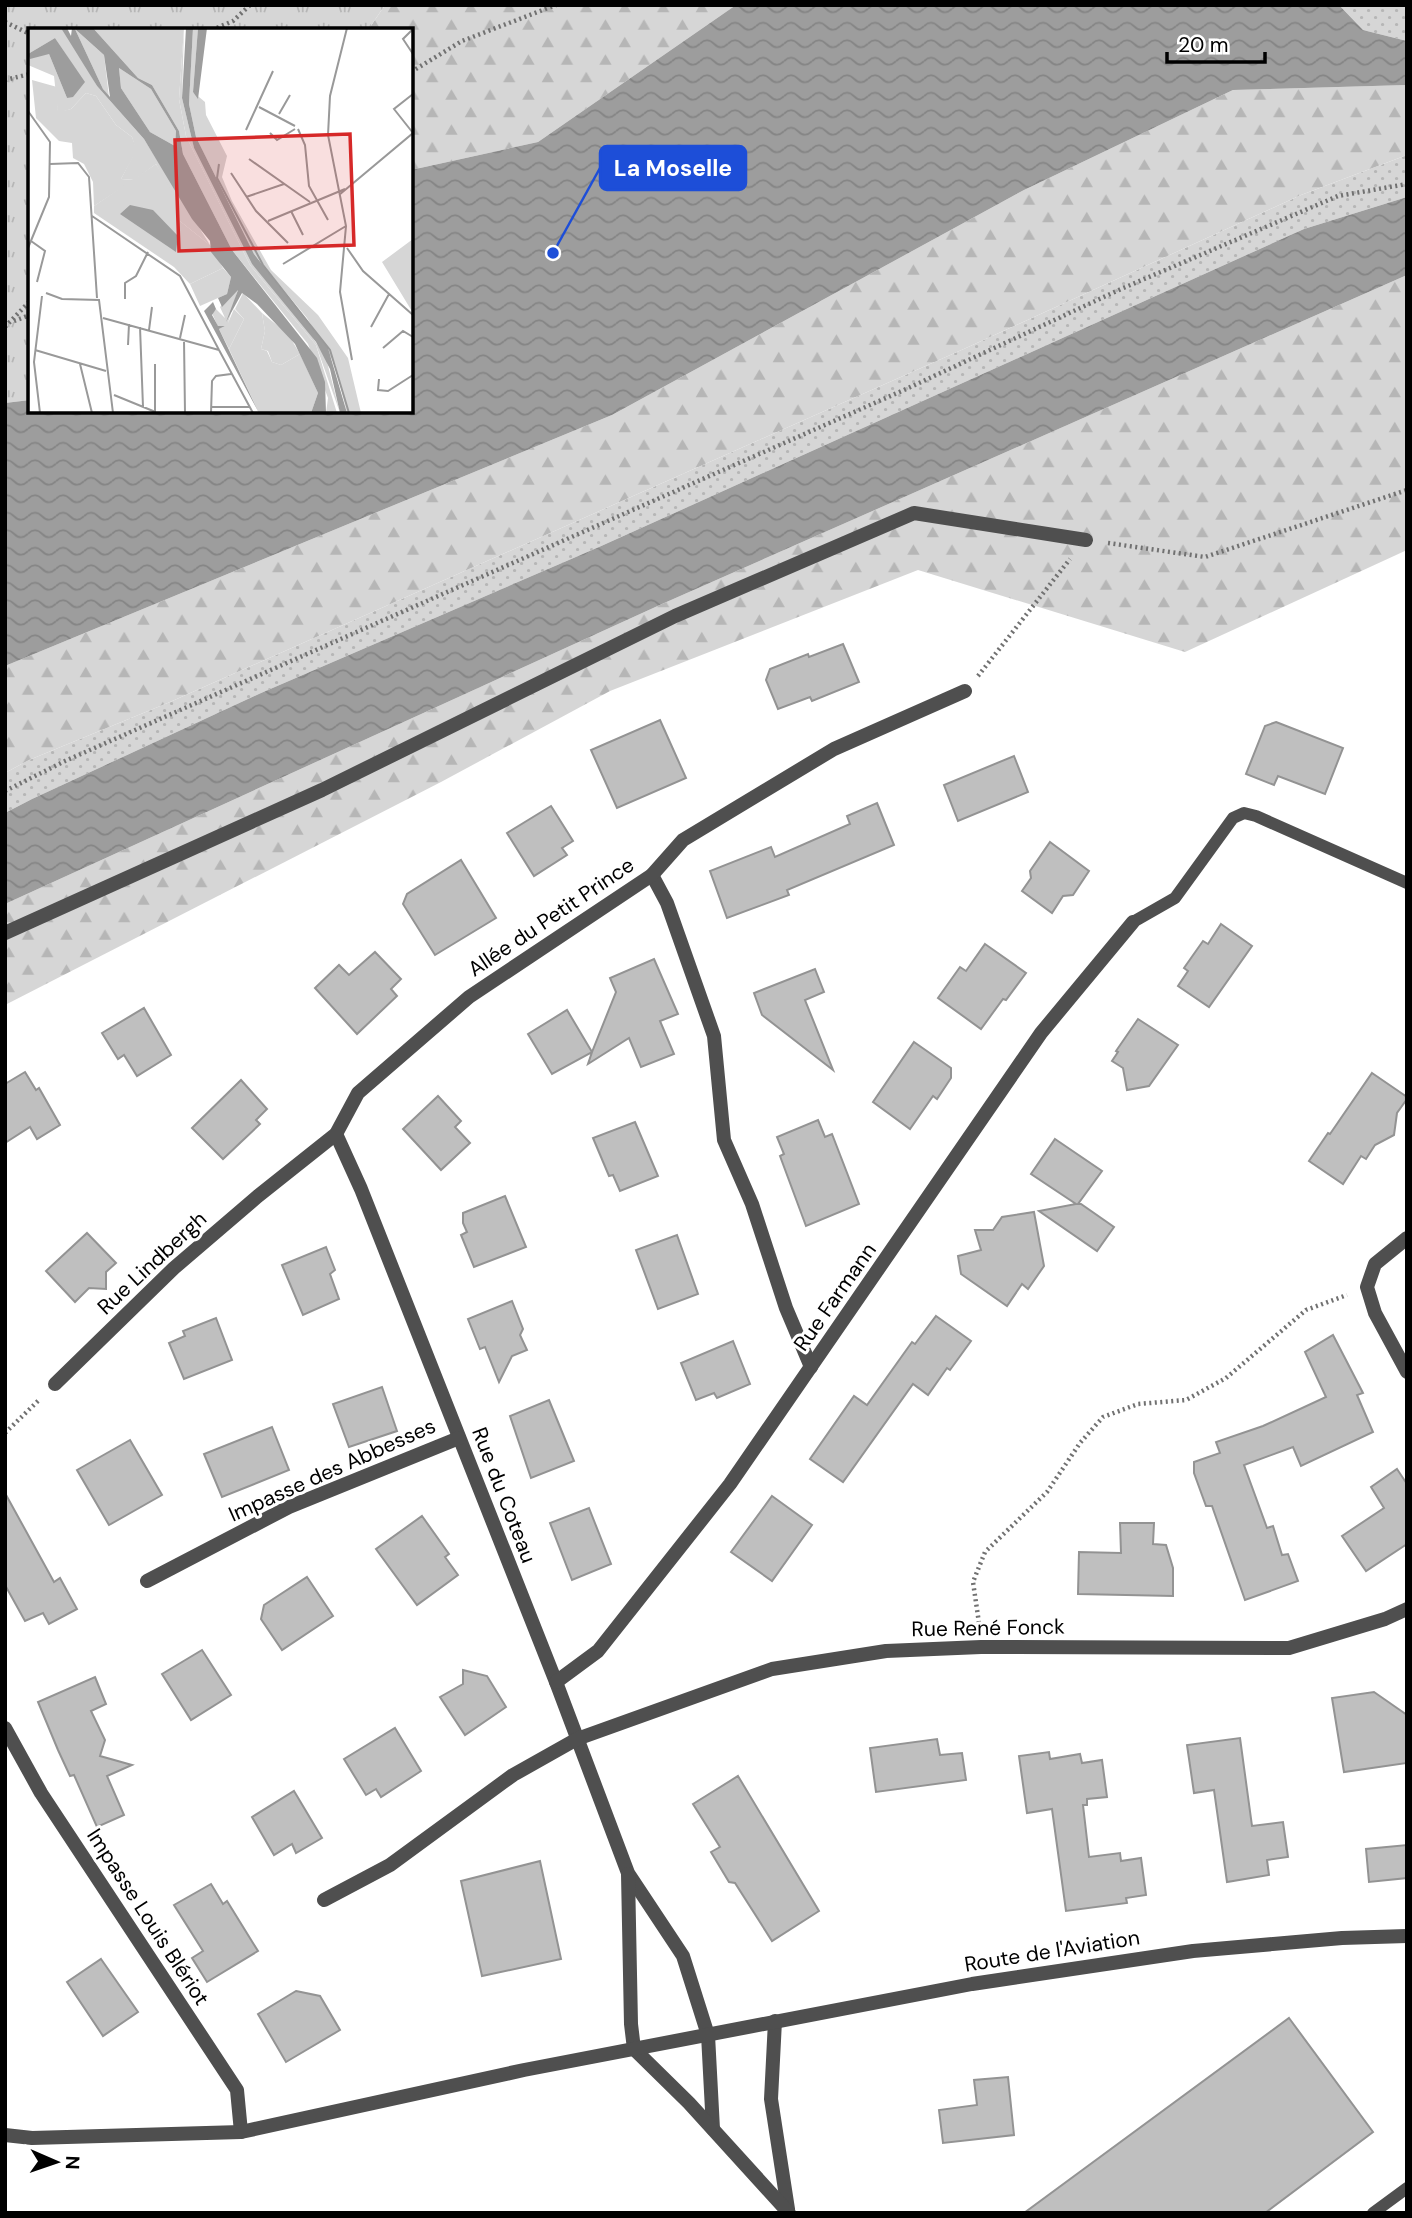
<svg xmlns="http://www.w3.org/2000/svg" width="1412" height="2218" viewBox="0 0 1412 2218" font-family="'DM Sans',sans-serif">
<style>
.grass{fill:url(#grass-dots)}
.forest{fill:url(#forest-firs)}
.park{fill:url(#park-tufts)}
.water{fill:url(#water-waves)}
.building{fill:#bfbfbf;stroke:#939393;stroke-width:2}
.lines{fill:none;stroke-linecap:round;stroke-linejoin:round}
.path{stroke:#717171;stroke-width:4.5;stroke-dasharray:2 3.5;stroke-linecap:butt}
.service{stroke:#4f4f4f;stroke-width:12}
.minor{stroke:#4f4f4f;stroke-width:14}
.tertiary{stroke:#4f4f4f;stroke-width:14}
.labels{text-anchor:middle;stroke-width:6;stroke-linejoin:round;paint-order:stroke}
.street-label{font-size:21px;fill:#000;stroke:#fff}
.inset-road{fill:none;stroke:#999;stroke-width:2}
.view{fill:#d62828;fill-opacity:0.15;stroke:#d62828;stroke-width:3.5}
.inset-edge{fill:none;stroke:#000;stroke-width:3.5}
.leader{fill:none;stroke:#1d4ed8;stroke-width:2.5}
.callout-dot{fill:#1d4ed8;stroke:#fff;stroke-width:2.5}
.callout{fill:#1d4ed8;stroke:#1d4ed8;stroke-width:2.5}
.callout-label{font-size:23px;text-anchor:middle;font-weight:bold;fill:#fff}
</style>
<defs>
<pattern id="grass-dots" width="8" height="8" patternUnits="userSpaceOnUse" patternTransform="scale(1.75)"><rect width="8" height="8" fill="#d6d6d6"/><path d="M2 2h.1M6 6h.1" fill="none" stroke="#b6b6b6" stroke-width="1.8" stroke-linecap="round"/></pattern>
<pattern id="forest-firs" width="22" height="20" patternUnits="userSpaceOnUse" patternTransform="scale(1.75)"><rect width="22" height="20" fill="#d6d6d6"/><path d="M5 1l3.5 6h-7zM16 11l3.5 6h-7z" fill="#b6b6b6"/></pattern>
<pattern id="park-tufts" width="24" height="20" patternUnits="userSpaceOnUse" patternTransform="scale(1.75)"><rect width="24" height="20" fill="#d6d6d6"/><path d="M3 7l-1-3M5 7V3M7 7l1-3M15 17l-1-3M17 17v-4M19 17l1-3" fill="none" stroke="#b6b6b6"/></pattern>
<pattern id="water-waves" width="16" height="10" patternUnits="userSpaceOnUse" patternTransform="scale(1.75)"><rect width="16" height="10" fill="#9d9d9d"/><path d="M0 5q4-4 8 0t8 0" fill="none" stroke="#858585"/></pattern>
</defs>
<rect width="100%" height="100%" fill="#fff"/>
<!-- grass -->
<g class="grass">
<polygon points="1339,5 1407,5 1407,41 1363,30"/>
<polygon points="1407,155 1407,197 1304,229 599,547 261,693 32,799 5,813 5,773 29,760 170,702 966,348 1301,195"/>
</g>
<!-- forest -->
<g class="forest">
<polygon points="385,5 736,5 538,142 411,170 411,30 368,30"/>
<polygon points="1407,85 1407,155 1301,195 966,348 170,702 29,760 5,773 5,666 612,415 1024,190 1233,90"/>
<polygon points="1407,275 1407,550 1185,652 918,570 610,691 441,782 5,1005 5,904 662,604"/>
</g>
<!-- park -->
<polygon class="park" points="5,5 385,5 368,30 30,30 30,400 5,403"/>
<!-- water -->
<g class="water">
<polygon points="736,5 1339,5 1363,30 1407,41 1407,85 1233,90 1024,190 612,415 5,666 5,403 30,400 30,411 411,411 411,170 538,142"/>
<polygon points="1407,197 1407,275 662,604 5,904 5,813 32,799 261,693 599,547 1304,229"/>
</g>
<!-- building -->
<g class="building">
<polygon points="843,644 859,682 812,701 810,697 778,709 766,680 770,669 808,654 809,657"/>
<polygon points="660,720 686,778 617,808 591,750"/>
<polygon points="1276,722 1343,748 1325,794 1278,776 1274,785 1246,774 1265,726"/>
<polygon points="1014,756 1028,792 958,821 944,785"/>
<polygon points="877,803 894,845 787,890 789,895 727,918 710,871 771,847 775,857 850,824 847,816"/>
<polygon points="551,806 573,841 562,848 567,855 534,876 507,833"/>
<polygon points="1050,842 1089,871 1073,895 1063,896 1052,913 1022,891 1031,878 1030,871"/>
<polygon points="461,860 496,918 435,955 403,904 407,894"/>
<polygon points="1221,924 1252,946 1209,1007 1178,986 1188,971 1184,968 1203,941 1208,944"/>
<polygon points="985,944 1026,973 1006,1000 1003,999 981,1029 938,998 960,967 966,971"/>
<polygon points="375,952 401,979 391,989 397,996 357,1034 315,988 339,965 349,975"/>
<polygon points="654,959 678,1014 660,1021 674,1054 641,1067 629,1038 588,1064 592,1052 552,1074 528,1034 567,1010 592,1052 616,992 610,978"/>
<polygon points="815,969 824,992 805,1000 833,1070 762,1015 754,993"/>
<polygon points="144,1008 171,1055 137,1076 124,1055 118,1059 102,1033"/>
<polygon points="1138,1019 1178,1045 1149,1086 1127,1090 1123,1068 1112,1061 1118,1052 1116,1051"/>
<polygon points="914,1042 951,1068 951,1078 937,1099 933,1096 910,1129 873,1102"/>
<polygon points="25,1072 36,1090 39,1088 60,1125 37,1139 30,1127 5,1143 5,1084"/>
<polygon points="1372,1073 1407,1097 1407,1099 1397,1113 1394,1135 1375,1145 1366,1159 1361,1156 1343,1184 1309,1161 1328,1133 1330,1134"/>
<polygon points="241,1080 267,1109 256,1120 260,1124 223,1159 192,1128"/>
<polygon points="438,1096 461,1121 455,1127 470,1143 441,1170 403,1129"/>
<polygon points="818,1120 825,1137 832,1134 859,1204 806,1226 780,1156 784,1154 777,1137"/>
<polygon points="635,1122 658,1176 620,1191 613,1175 609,1176 593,1138"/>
<polygon points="1055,1139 1102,1171 1078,1204 1081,1204 1114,1227 1097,1251 1039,1211 1076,1204 1031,1174"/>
<polygon points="505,1196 526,1247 474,1267 461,1235 467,1232 463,1223 463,1213"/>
<polygon points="1034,1212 1044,1266 1028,1289 1022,1284 1007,1306 961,1274 958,1256 981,1250 975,1230 993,1230 1002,1217"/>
<polygon points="87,1233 116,1263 106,1272 106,1289 89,1288 75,1302 46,1271"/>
<polygon points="677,1235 698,1294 658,1309 636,1250"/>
<polygon points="326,1247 335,1270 330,1274 339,1299 303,1315 282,1265"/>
<polygon points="512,1301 523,1329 520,1335 527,1350 512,1356 499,1382 485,1347 480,1349 468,1319"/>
<polygon points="936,1316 971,1341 950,1370 947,1368 928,1395 913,1384 843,1482 810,1459 854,1396 867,1405 912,1342 915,1344"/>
<polygon points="216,1318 232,1360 184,1379 169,1343 185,1336 183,1331"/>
<polygon points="1333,1335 1363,1393 1357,1395 1373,1432 1301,1466 1293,1447 1244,1465 1267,1528 1273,1526 1282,1555 1288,1554 1298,1581 1245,1600 1212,1506 1206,1506 1194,1473 1194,1462 1220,1453 1216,1442 1263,1426 1326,1397 1305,1352"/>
<polygon points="733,1341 750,1384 717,1398 714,1393 696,1400 681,1363"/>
<polygon points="382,1387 397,1431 349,1447 333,1404"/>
<polygon points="549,1400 574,1461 531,1478 510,1416"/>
<polygon points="272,1427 289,1470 222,1497 204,1454"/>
<polygon points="130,1440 162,1495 109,1525 77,1470"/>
<polygon points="1397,1469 1407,1484 1407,1544 1366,1571 1342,1536 1384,1508 1371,1487"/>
<polygon points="5,1493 54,1582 60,1578 77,1609 49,1624 43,1613 25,1621 5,1585"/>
<polygon points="772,1496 812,1525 772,1581 731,1552"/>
<polygon points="589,1508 611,1564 572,1580 550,1523"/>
<polygon points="422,1516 449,1554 445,1557 458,1575 417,1605 376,1549"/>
<polygon points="1120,1523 1154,1523 1153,1544 1166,1545 1173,1568 1173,1596 1078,1594 1079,1552 1121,1553"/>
<polygon points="307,1577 333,1616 282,1650 261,1619 264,1605"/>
<polygon points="202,1650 231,1695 191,1720 162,1674"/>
<polygon points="463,1670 487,1676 506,1707 465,1735 440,1697 463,1684"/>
<polygon points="95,1677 106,1704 91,1711 105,1740 100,1756 132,1765 107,1776 124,1815 97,1827 74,1775 70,1776 58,1750 38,1702"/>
<polygon points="1374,1692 1407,1715 1407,1763 1344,1772 1332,1698"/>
<polygon points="395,1728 421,1771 381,1797 376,1789 366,1795 344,1759"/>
<polygon points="1240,1738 1252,1826 1283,1822 1288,1857 1267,1860 1269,1875 1227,1882 1214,1790 1194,1793 1187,1745"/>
<polygon points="937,1739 940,1755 962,1753 966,1780 876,1792 870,1748"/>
<polygon points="1049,1752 1050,1759 1080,1754 1082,1763 1102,1760 1107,1797 1087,1799 1087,1805 1083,1805 1089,1857 1120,1853 1121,1861 1141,1858 1146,1895 1126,1898 1127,1903 1066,1911 1052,1809 1027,1813 1019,1756"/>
<polygon points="738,1776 819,1911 772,1941 735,1883 729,1882 711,1852 720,1847 693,1804"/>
<polygon points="294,1791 322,1838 296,1853 292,1844 274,1855 252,1817"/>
<polygon points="1407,1845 1407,1878 1369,1882 1366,1849"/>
<polygon points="540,1861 561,1959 482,1976 461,1881"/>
<polygon points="211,1884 223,1904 227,1901 258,1951 207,1982 192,1958 203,1951 174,1905"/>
<polygon points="101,1959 138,2012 103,2036 67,1982"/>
<polygon points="296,1991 320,1996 340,2030 286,2062 258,2014"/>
<polygon points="1289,2018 1373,2132 1265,2213 1024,2213"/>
<polygon points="1008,2077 1014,2135 943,2143 939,2110 977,2105 974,2080"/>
</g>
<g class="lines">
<!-- path -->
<g class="path">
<polyline points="5,22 30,34"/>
<polyline points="212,30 233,21 250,5"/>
<polyline points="411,72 462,41 556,5"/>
<polyline points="5,80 30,74"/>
<polyline points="14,321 30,315"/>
<polyline points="5,327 30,301"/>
<polyline points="1108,543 1205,557 1407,490"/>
<polyline points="978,676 1070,559"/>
<polyline points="5,791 65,761 904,390 1121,289 1338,196 1407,184"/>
<polyline points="5,1433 40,1399"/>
<polyline points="979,1623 973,1582 985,1552 1047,1492 1080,1443 1103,1417 1138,1404 1186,1400 1226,1378 1306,1310 1347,1295"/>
</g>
<!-- service -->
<g class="service">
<polyline points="1133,922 1175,898 1233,818 1244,813 1256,816 1407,883"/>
<polyline points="1373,2213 1407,2188"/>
</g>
<!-- minor -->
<g class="minor">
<polyline points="652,875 667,903 714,1036 724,1140 752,1204 786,1308 811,1367"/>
<polyline points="5,933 322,790 675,616 914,513 1086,540"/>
<polyline points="336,1134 361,1189 556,1682 628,1873 683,1956 708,2035"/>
<polyline points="1407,1238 1375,1264 1367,1287 1375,1313 1407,1372"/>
<polyline points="55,1384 174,1268 258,1196 336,1134 358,1093 469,997 652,875 683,840 834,749 965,691"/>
<polyline points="147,1581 289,1507 459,1438"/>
<polyline points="556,1682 598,1651 730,1484 1041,1033 1133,922"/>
<polyline points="5,1728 41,1793 237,2090 241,2132"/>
<polyline points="628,1874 631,2024 634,2049"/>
<polyline points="324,1900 390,1865 513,1775 577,1739 772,1669 886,1651 981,1647 1289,1648 1385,1619 1407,1609"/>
</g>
<!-- tertiary -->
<g class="tertiary">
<polyline points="775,2021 771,2099 788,2209"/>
<polyline points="708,2035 713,2129"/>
<polyline points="634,2049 689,2103 789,2213"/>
<polyline points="5,2135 32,2138 241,2132 524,2070 972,1984 1193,1951 1342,1938 1407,1936"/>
</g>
</g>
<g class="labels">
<!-- street labels -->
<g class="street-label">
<text transform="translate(551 917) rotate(-34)" y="7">Allée du Petit Prince</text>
<text transform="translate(152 1263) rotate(-43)" y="7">Rue Lindbergh</text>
<text transform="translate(835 1297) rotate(-55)" y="7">Rue Farmann</text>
<text transform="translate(332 1470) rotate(-24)" y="7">Impasse des Abbesses</text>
<text transform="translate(504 1495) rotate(69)" y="7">Rue du Coteau</text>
<text transform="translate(988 1628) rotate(-1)" y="7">Rue René Fonck</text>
<text transform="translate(148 1917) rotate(57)" y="7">Impasse Louis Blériot</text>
<text transform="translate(1052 1951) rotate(-9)" y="7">Route de l'Aviation</text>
</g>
</g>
<!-- overview -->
<g transform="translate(28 28)">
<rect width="385" height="385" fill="#fff"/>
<path d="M156,0L154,70L166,120L224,236L277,298L298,330L312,385L288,317L222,237L158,108L151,71ZM47,1L76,27L81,69L75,61ZM91,40L123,61L148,103L147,118L122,104L93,60ZM4,52L29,59L30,84L43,81L58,65L68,68L88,97L104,109L109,122L93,151L106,152L66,178L65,154L56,136L45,130L44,115L31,113L8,90ZM195,240L203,249L199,266L172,278L162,256ZM210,261L200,295L206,281L216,291L201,321L191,301L197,298L190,299L184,285L188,281L197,290L192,279ZM234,285L260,306L272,326L253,337L244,334L240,323L233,321L237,303Z" fill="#d6d6d6"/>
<path d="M0,0H33L43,11L69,58L116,111L182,217L148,190L146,173L128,136L106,152L93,151L108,122L104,109L88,97L68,68L58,65L43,81L30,85L26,48L0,37ZM27,10L56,54L39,70L21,26H0ZM65,0H156L151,71L158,108L222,237L288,317L309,385H298L300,370L280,316L204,222L155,126L151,103L124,57L110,50ZM165,0H170L165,64L177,74L178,87L199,128L194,149L204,173L243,242L290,287L320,330L333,385H319L307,336L279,290L226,226L168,109L161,76ZM385,211V285L354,234ZM215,265L234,285L237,303L233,321L239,323L244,334L253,337L272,326L290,365L283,385H231L201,321L216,291L207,281Z" fill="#d6d6d6" fill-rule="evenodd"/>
<path d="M128,136L148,171V190L182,217L195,240L162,256L146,239L66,185V178Z" fill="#d6d6d6"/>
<path d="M33,0H39L43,8L44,0H65L110,50L124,57L151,103L155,126L204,222L289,330L297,354L298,385H283L290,365L267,316L229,276L214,265L198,294L210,262L194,279L190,270L199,266L203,249L183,224L182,213L164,191L116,111L69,58ZM47,1L76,27L82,69L75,61ZM91,40L123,61L148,103L147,118L122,104L93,60ZM158,0H165L161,76L168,109L226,226L300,320L319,385H312L302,341L288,314L224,236L166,120L154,70ZM170,0H179L170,71L165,64ZM27,10L57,54L45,69L39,70L21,26L2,31L0,26ZM102,177L125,182L150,208L148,224L92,186ZM185,274L188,281L184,287L190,298H197L191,301L231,385L176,283Z" fill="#9d9d9d" fill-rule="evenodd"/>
<path class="inset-road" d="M319,0L302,68L300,107L318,198L312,264L324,332M385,1L375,11L385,26M0,51V76M231,79L267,98M0,83L22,114L21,169L0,220M251,86L262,67M270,101L277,117L281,158L300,192M218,102L245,43M242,105L249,112L267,101M221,131L282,174M22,136L50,135L61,149L69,270M191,136L189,150L235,237L302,322L321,385M203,145L228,183L260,215M311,167L385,105L366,81L385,66M218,169L256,156M263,183L275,207M64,188L152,248L191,322M240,193L317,161M3,213L17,223L9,254M319,220L335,243L385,287M255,236L318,198M18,265L34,271L71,272L85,385M97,271V255L108,248L120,224M75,290L191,322M112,299L115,379M343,299L361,266M121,302L124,279M152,310L157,287M156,312L157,385M100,317L101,296M355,320L375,303L385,309M7,322L78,343M191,322L225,385M52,336L64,385M127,336V384M351,351L350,362L360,363L385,347M86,367L130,385M183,379H222M12,385L6,334L14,268M183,385L184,353L188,348L203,346"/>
<path class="view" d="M322,106L326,217L151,223L147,112Z"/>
<rect width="385" height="385" class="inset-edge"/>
</g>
<!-- callouts -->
<path class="leader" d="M553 253L600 168"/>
<circle class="callout-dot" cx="553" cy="253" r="7"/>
<rect class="callout" x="600" y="146" width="146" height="44" rx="7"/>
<g class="callout-label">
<text x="673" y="176">La Moselle</text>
</g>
<!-- border -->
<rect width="1412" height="2218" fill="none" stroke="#000000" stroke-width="14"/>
<!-- north arrow -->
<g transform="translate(56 2162) rotate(92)" stroke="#ffffff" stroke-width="5" paint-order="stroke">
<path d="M0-5L12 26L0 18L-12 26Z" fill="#000000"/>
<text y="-10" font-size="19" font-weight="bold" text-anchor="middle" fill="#000000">N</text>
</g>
<!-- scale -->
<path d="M1167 52v10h98v-10" fill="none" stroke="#000000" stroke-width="3.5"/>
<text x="1178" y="52" font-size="21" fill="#000000" stroke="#ffffff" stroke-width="5" paint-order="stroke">20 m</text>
</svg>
